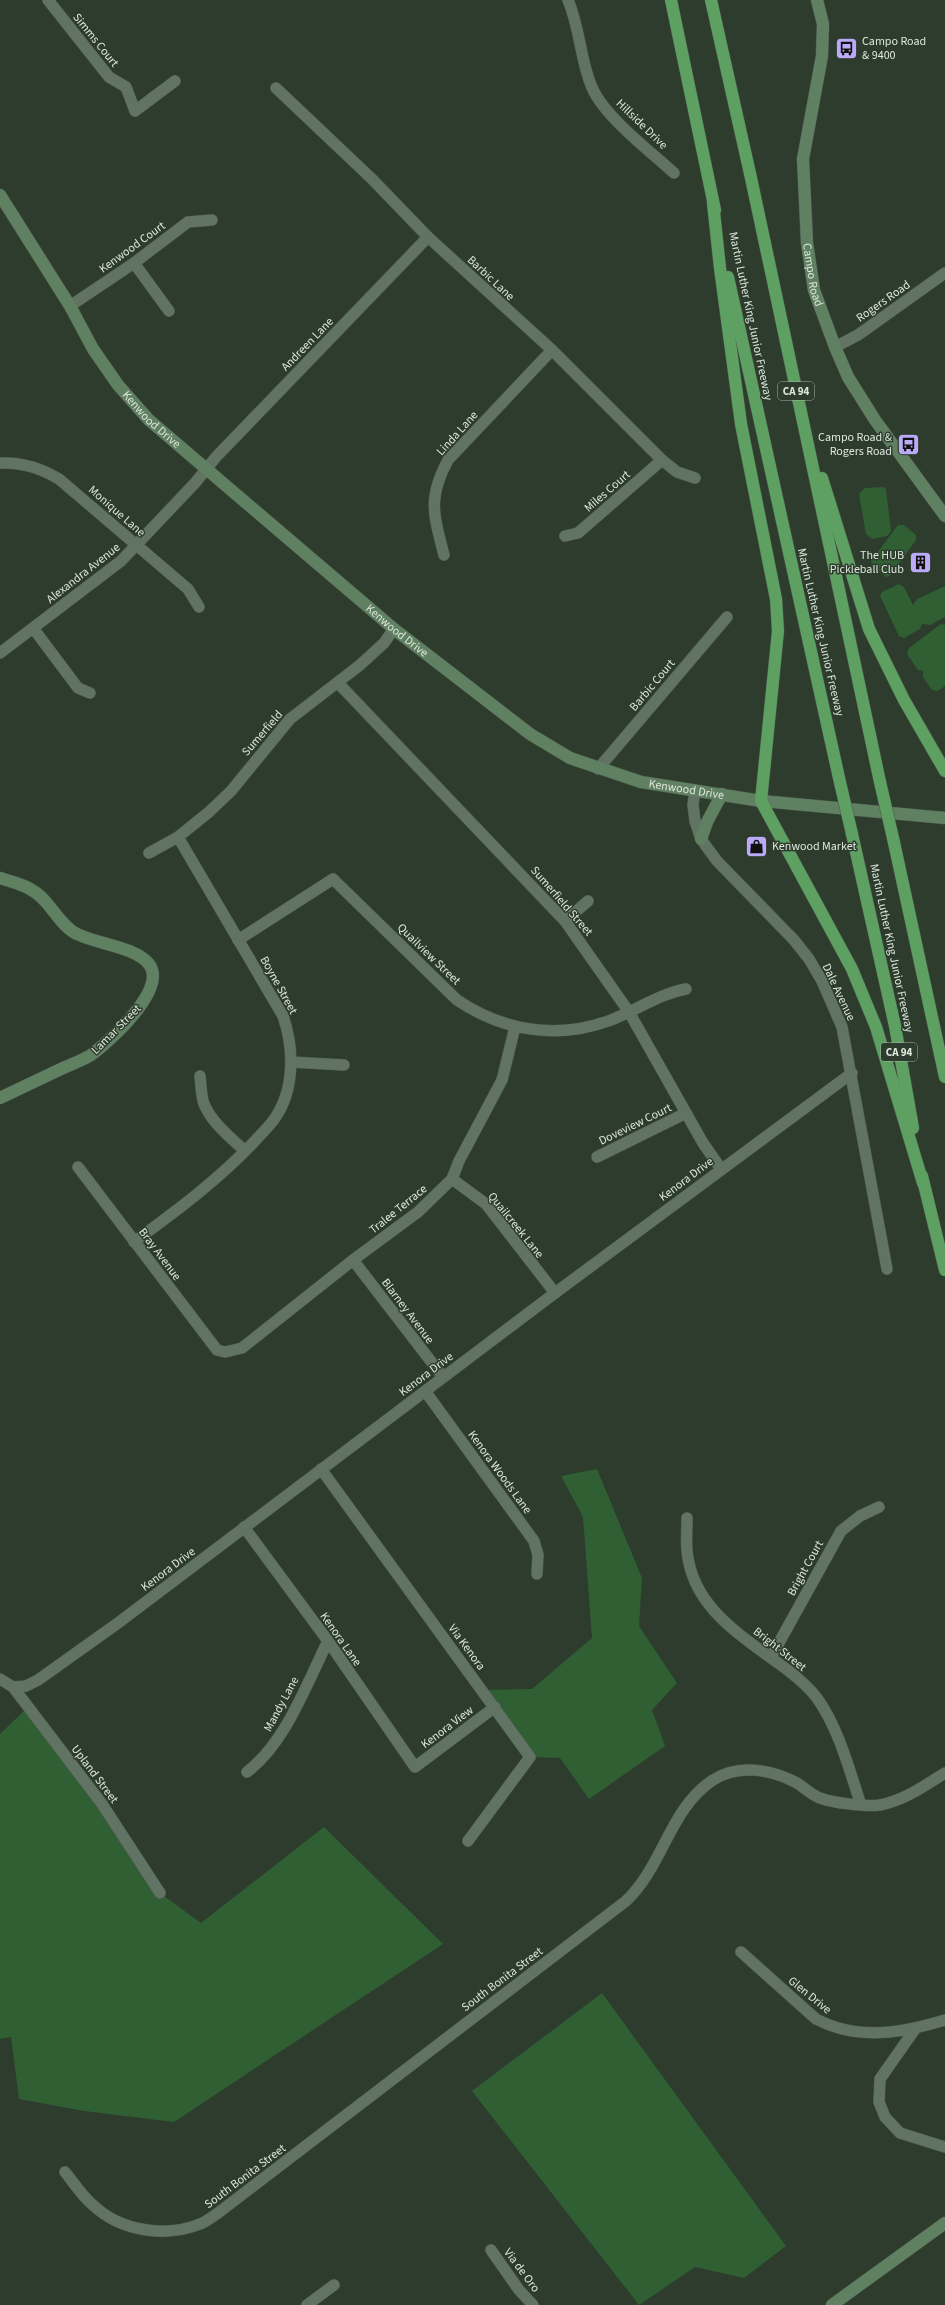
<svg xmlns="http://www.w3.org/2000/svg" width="945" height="2305" viewBox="0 0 945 2305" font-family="'Source Sans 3',sans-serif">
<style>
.green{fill:#2f5f33}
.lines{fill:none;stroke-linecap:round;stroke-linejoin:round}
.street-casing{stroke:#4c5a4d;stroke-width:12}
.secondary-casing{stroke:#4c5a4d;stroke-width:13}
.highway-casing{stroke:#4c5a4d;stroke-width:13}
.street{stroke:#617362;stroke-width:11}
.secondary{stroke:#608062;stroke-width:12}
.highway{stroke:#5da061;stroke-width:12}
.highway-bridge-casing{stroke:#4c5a4d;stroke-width:13;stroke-linecap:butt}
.highway-bridge{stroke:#5da061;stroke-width:12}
.labels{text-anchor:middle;stroke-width:3;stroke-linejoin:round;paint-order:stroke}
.shield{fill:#2d3c2d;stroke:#a8b3a8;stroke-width:1}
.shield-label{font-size:11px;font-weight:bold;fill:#dce6dc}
.street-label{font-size:12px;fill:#dce6dc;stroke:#2d3c2d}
.poi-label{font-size:12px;fill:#dce6dc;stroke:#2d3c2d;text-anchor:start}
</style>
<rect width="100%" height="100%" fill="#2d3c2d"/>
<!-- green -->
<g class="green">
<polygon points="884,487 886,489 891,531 887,536 872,539 866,534 859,494 865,488"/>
<polygon points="898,525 904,525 916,535 916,540 890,576 886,577 872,566 871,561"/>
<polygon points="899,584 904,587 913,605 917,599 945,586 945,617 930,625 922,624 920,629 904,638 899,636 880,596 882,592"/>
<polygon points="941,624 945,625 945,686 938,691 932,690 923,677 923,671 918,670 907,654 909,648"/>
<polygon points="597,1469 642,1578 639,1626 677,1683 652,1710 665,1746 589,1799 560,1758 530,1757 483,1690 532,1689 592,1638 583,1517 561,1476"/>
<polygon points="30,1705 160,1893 201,1923 324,1827 443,1944 174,2122 84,2111 19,2099 11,2037 0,2039 0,1734"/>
<polygon points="602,1993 786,2246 744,2278 695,2267 639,2305 472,2091"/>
</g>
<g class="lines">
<defs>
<g id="street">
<polyline points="48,0 109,77 126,87 135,111 175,81"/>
<path d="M568,0C580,28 580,58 591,85C602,115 650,151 674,173"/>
<polyline points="276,88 372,179 428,237 552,350 662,460 677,472 695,478"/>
<polyline points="134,263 169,311"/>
<polyline points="70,306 134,263 188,222 212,220"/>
<polyline points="835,347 858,335 945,273"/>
<path d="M0,463C21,462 41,468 59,479L188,589L199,607"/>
<polyline points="565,536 578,533 662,460"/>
<path d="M444,555C434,515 427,499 448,460L552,350"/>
<polyline points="33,628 78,688 90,693"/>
<polyline points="0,653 121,561 195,483 216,457 428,237"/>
<polyline points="339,684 565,921 629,1012 703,1143 721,1169"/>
<polyline points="598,769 727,617"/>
<polyline points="695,790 693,805 695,821 701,839 717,861 794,940 809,959 822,981 842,1027 887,1269"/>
<polyline points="149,853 178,837 209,812 231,791 290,719 360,665 384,643 394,629"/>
<polyline points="565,921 588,901"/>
<path d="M238,940L333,879L457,1000C503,1031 558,1040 611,1020C637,1010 659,994 686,989"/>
<polyline points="291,1062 344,1065"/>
<path d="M200,1076C201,1084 201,1096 204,1104C212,1123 230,1137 245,1151"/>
<polyline points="597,1157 686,1113"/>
<polyline points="78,1167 217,1350 225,1352 242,1348 353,1260 418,1212 452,1179 459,1161 502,1080 515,1027"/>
<polyline points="452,1179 486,1204 555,1293"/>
<path d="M134,1242C176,1211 217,1181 253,1143C260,1135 269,1127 275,1118C295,1089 294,1048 283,1016L178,837"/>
<polyline points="353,1260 443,1377"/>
<polyline points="425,1391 534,1541 538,1555 537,1574"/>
<polyline points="321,1469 530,1757 468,1841"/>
<path d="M687,1518C687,1529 686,1540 687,1551C692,1603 733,1630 771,1658C787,1669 805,1682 817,1698C839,1729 849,1769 861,1805"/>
<polyline points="244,1527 328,1641 415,1767 495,1707"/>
<polyline points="771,1657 841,1531 860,1516 879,1507"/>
<polyline points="0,1679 13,1687 102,1804 160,1893"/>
<polyline points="13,1687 26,1686 38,1680 118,1623 555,1293 852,1073"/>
<path d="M247,1772C286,1742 306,1685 328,1641"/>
<path d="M741,1952L816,2019C858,2041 902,2033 945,2020"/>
<polyline points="915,2029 880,2079 879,2102 885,2117 900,2133 945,2147"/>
<path d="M65,2172C74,2183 82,2196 93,2205C120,2231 165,2238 200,2224C206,2222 212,2217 218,2213L626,1901C664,1865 669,1809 713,1780C738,1764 770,1769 795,1782C803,1786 811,1795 820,1798C833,1803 867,1807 880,1805C905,1800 924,1786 945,1773"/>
<polyline points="491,2250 519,2290 533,2305"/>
<polyline points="307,2305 334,2285"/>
</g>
<g id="secondary">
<path id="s1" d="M817,0L823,24L822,56L803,159L807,243L814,290L835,347L848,377L875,420L945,516"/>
<path id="s2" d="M0,195L70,306L93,349L118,385L149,420L394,629L530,734L570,758L641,782L761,801L945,818"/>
<polyline points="701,839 707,822 722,794"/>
<path d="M0,878C17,883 33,887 45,901C55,912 64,928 77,934C97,944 136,947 149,964C168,989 110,1041 91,1055C83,1060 72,1064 63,1068C42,1078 21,1088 0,1098"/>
<polyline points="832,2305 945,2223"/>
</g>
<g id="highway">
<polyline points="671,0 715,210"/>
<polyline points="711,0 751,178 880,782"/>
<polyline points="713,203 720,268 741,424 776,599 778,631 761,801 852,969 876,1027 923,1183"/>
<polyline points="728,277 839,778"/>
<polyline points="822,478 869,629 904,700 945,771"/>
<polyline points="852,834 895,1026 913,1128"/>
<polyline points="893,838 945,1077"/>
<polyline points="922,1176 945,1270"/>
</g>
</defs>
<!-- street casing -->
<use href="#street" class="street-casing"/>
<!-- secondary casing -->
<use href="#secondary" class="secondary-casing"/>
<!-- highway casing -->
<use href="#highway" class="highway-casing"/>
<!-- street -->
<use href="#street" class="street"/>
<!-- secondary -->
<use href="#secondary" class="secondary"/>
<!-- highway -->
<use href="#highway" class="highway"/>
<defs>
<g id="highway-bridge">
<polyline points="839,778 852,834"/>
<polyline points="880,782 893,838"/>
</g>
</defs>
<!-- highway-bridge casing -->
<use href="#highway-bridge" class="highway-bridge-casing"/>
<!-- highway-bridge -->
<use href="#highway-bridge" class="highway-bridge"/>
</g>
<!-- icons -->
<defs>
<symbol id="bus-square" viewBox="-11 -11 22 22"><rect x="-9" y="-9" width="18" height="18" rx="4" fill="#baaaf7" stroke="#2d3c2d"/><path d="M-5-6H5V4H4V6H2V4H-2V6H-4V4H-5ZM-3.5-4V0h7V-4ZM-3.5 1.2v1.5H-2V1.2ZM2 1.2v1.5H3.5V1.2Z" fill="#111"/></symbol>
<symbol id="building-square" viewBox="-11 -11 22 22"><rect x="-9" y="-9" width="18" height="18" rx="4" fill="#baaaf7" stroke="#2d3c2d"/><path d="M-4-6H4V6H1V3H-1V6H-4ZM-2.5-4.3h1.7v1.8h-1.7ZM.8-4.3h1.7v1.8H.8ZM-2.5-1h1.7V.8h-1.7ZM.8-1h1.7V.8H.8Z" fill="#111"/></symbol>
<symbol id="shop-square" viewBox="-11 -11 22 22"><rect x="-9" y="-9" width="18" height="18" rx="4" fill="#baaaf7" stroke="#2d3c2d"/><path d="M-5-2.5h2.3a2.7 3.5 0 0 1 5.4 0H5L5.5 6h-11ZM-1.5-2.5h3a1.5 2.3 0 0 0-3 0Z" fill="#111"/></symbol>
</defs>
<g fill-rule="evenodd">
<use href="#bus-square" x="834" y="36" width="25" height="25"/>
<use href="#bus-square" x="896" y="432" width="25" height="25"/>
<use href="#building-square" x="908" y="550" width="25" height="25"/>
<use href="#shop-square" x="744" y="834" width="25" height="25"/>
</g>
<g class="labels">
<!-- shield labels -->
<g class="shield">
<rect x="778" y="382" width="36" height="18" rx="3"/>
<rect x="881" y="1043" width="36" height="18" rx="3"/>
</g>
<g class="shield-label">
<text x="796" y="395">CA 94</text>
<text x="899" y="1056">CA 94</text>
</g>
<!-- street labels -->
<g class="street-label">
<text transform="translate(96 40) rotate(51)" y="4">Simms Court</text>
<text transform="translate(642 124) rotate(44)" y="4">Hillside Drive</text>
<text transform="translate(132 247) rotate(-36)" y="4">Kenwood Court</text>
<text dy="4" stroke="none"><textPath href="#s1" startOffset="278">Campo Road</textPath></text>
<text transform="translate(491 278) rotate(43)" y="4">Barbic Lane</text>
<text transform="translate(883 301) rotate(-35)" y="4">Rogers Road</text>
<text transform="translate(751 316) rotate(78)" y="4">Martin Luther King Junior Freeway</text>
<text transform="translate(307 344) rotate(-46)" y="4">Andreen Lane</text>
<text dy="4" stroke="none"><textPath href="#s2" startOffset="272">Kenwood Drive</textPath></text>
<text transform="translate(457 433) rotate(-48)" y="4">Linda Lane</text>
<text transform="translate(607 491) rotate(-41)" y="4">Miles Court</text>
<text transform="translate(117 511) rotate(41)" y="4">Monique Lane</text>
<text transform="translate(83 573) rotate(-38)" y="4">Alexandra Avenue</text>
<text dy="4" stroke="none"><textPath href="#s2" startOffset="596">Kenwood Drive</textPath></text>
<text transform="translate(821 632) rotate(77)" y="4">Martin Luther King Junior Freeway</text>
<text transform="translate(652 685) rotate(-50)" y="4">Barbic Court</text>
<text transform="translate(262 733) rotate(-49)" y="4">Sumerfield</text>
<text dy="4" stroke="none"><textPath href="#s2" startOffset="932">Kenwood Drive</textPath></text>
<text transform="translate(562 901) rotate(49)" y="4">Sumerfield Street</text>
<text transform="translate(892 948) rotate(78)" y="4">Martin Luther King Junior Freeway</text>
<text transform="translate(429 954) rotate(44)" y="4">Quailview Street</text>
<text transform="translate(279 985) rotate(61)" y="4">Boyne Street</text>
<text transform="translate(839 992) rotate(65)" y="4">Dale Avenue</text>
<text transform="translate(116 1029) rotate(-45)" y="4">Lamar Street</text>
<text transform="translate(635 1124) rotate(-26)" y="4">Doveview Court</text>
<text transform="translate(686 1179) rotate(-37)" y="4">Kenora Drive</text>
<text transform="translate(398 1209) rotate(-39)" y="4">Tralee Terrace</text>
<text transform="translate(516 1225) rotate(51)" y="4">Quailcreek Lane</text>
<text transform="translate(160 1254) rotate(53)" y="4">Bray Avenue</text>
<text transform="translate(408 1311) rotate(53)" y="4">Blarney Avenue</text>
<text transform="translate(426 1374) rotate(-37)" y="4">Kenora Drive</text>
<text transform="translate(500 1472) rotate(54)" y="4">Kenora Woods Lane</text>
<text transform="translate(805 1568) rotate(-61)" y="4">Bright Court</text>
<text transform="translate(168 1569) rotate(-37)" y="4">Kenora Drive</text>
<text transform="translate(341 1639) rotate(55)" y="4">Kenora Lane</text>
<text transform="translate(467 1647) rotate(54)" y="4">Via Kenora</text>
<text transform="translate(780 1649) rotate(38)" y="4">Bright Street</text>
<text transform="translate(281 1704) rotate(-62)" y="4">Mandy Lane</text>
<text transform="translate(447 1727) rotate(-37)" y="4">Kenora View</text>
<text transform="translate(95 1774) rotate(53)" y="4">Upland Street</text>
<text transform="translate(502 1979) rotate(-37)" y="4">South Bonita Street</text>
<text transform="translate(810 1995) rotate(39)" y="4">Glen Drive</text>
<text transform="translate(245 2176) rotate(-37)" y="4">South Bonita Street</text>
<text transform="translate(522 2270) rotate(53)" y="4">Via de Oro</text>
</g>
<!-- poi labels -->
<g class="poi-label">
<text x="862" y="45">Campo Road<tspan x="862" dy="14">&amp; 9400</tspan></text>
<text x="892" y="441" text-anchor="end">Campo Road &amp;<tspan x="892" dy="14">Rogers Road</tspan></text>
<text x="904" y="559" text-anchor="end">The HUB<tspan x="904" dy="14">Pickleball Club</tspan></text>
<text x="772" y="850">Kenwood Market</text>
</g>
</g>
</svg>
